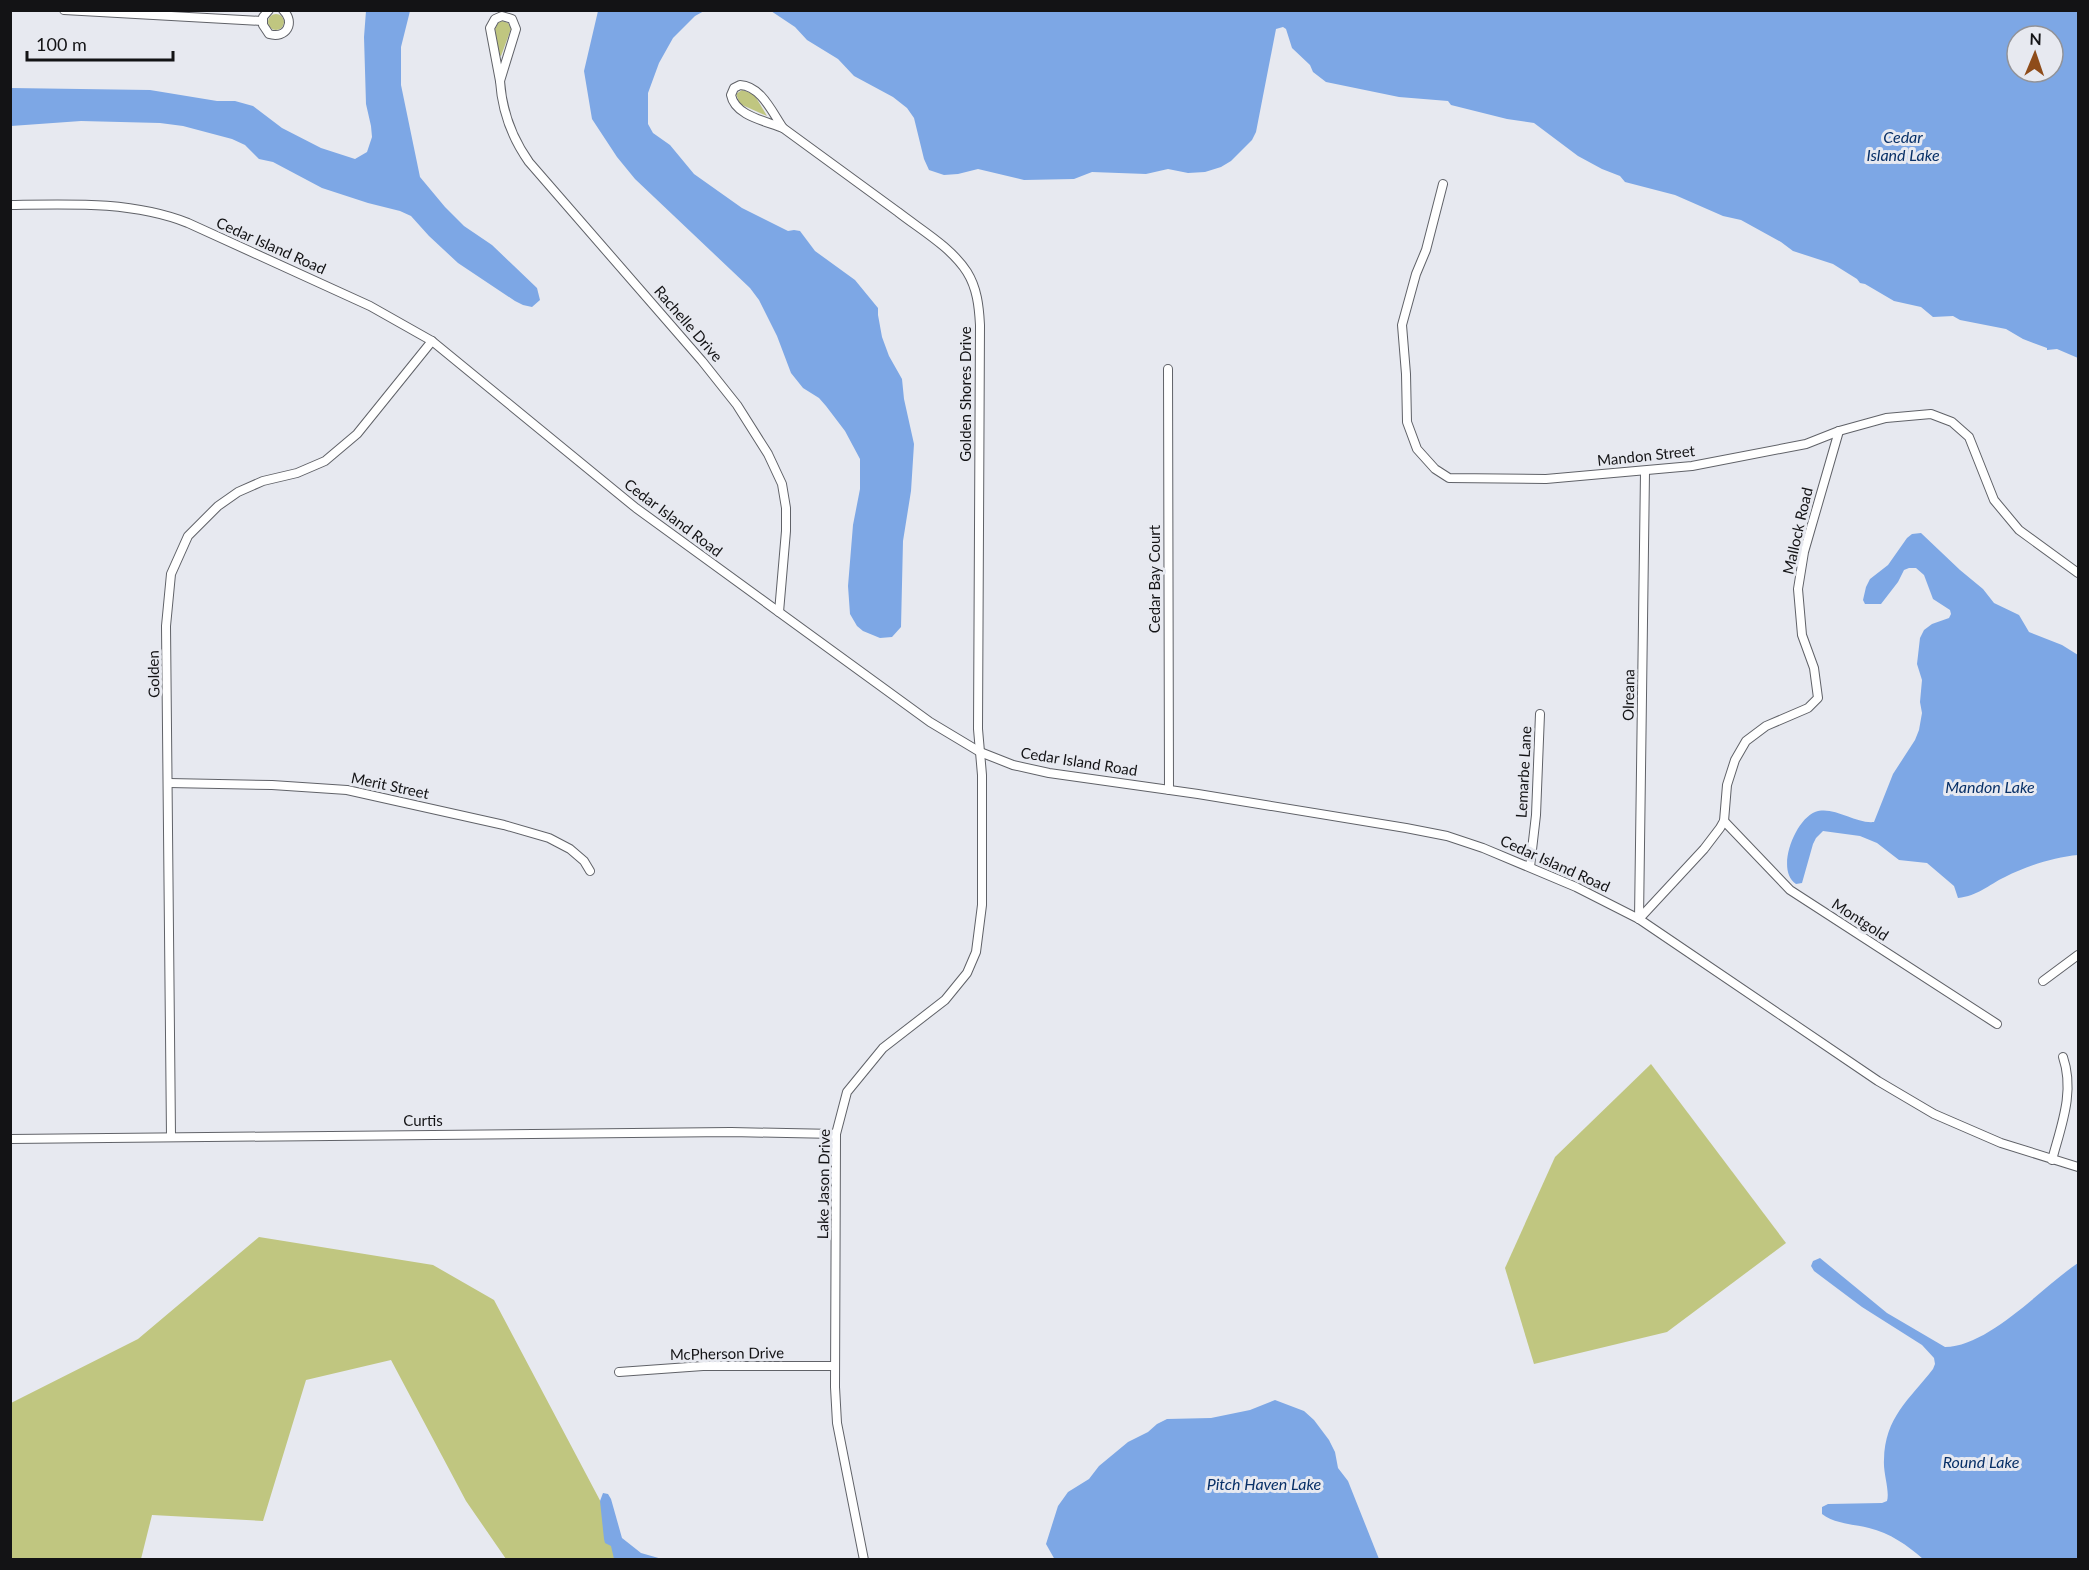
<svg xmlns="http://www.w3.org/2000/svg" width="2089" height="1570" viewBox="0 0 2089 1570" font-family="Lato,sans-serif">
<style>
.green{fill:#c0c680}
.water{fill:#7da7e5;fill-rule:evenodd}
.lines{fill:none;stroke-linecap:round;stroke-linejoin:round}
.minor-casing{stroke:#606268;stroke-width:10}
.minor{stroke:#fff;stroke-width:8}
.labels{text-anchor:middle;stroke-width:6;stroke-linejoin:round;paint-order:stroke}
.street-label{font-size:15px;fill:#131315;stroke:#e7e9f0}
.water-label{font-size:16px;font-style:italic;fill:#083067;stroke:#e7e9f0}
</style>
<rect width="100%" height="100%" fill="#e7e9f0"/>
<!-- green -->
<g class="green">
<circle cx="276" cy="22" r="8"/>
<polygon points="502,21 508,23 511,29 501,56 499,55 495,29 498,23"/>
<polygon points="742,90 754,94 767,116 740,104 736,94"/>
<polygon points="1651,1064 1786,1243 1667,1332 1534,1364 1505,1268 1555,1157"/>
<polygon points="259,1237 433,1265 494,1300 631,1559 506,1559 466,1501 391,1360 306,1380 263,1521 152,1515 141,1559 11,1560 11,1403 138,1339"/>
</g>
<!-- water -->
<g class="water">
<polygon points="366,11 410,11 401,47 401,85 420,177 445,207 464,226 492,245 537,288 540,300 532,307 523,305 515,301 458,263 429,236 411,216 400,211 368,203 322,188 273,162 259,159 245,145 232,139 183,126 160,123 81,121 11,126 11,88 150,90 217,101 235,101 253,106 282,128 321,148 355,159 367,152 372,137 371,126 366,104 364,37"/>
<polygon points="598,11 704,11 695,16 673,38 659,63 648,93 648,124 653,133 670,145 694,174 742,208 788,231 794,230 800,231 815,251 855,280 878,308 878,315 882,337 889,356 902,379 904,399 914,444 911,491 903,541 901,627 892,637 880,638 863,631 857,626 850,614 848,586 853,525 860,489 860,459 845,431 826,406 819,398 803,388 791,373 777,336 759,300 750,288 635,179 617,157 592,119 584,71"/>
<path d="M771,11H2078V358L2057,349L2047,350V348L2023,339L2006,329L1960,320L1953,316L1933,317L1921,307L1894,301L1865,284L1860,283L1857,279L1833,264L1793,251L1781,242L1741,220L1723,216L1675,195L1625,182L1620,176L1602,169L1578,156L1534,123L1507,119L1451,105L1448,101L1399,97L1326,82L1313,72L1310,65L1292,48L1286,29L1283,27L1276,29L1256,132L1252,140L1231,161L1221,167L1205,172L1188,173L1168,169L1146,174L1092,172L1074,179L1024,180L978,169L958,174L944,175L929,170L924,159L914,118L907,108L893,97L854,76L838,59L807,40L795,27ZM2017,36H2053V72H2017Z"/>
<path d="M1921,533L1960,570L1983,589L1994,603L2019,615L2029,632L2062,645L2078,655V855C2054,857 2027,866 2005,877C1988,885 1978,896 1958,898L1954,886L1927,863L1899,860L1877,843L1860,836L1823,831L1816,838L1813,844L1802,883L1796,884C1775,870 1795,820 1815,812C1833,805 1855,824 1874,822L1893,774L1915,740L1919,730L1922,713L1920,702L1922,680L1917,664L1920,638L1924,630L1932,624L1949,618L1951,614L1950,610L1933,599L1924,575L1916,568H1909L1904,570L1898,582L1881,604H1865L1863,600L1866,587L1870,579L1888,565L1907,538L1912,534Z"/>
<path d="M1820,1258L1887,1313L1945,1347C1990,1346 2042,1287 2078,1263V1559H1923C1907,1545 1890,1533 1869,1528C1853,1524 1835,1524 1822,1514V1507L1828,1504L1882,1503L1887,1501C1890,1491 1883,1473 1884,1460C1885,1417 1909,1400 1933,1369L1935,1364L1934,1358L1922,1345L1862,1307L1814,1271L1811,1266L1813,1261Z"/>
<polygon points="1275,1400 1304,1411 1314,1420 1329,1440 1335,1452 1338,1468 1348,1481 1379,1559 1055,1560 1046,1544 1058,1506 1068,1492 1089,1479 1099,1466 1128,1442 1148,1432 1157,1424 1167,1419 1211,1418 1250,1410"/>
<polygon points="603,1493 608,1494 611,1499 622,1538 641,1553 662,1559 614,1559 611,1546 605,1543 604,1539 600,1501"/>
</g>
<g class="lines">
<defs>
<g id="minor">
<polyline points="64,10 262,21"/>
<path d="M269,10L263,17V25L269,34C286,39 296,23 283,10"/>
<polygon points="502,16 512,19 516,29 500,81 490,28 495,19"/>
<path d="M500,81C502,111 512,138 529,162L702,361L737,405L768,454L782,484L786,508V531L779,612"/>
<path d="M740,85C761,86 772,112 783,128C766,121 735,116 731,95L734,88Z"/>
<path d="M783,128C821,156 860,184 898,212C921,230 951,247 967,272C977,288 979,306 980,325L978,729L982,775V905L976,952L967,973L945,1000L883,1048L847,1092L836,1134L835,1387L837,1423L864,1560"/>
<polyline points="1443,184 1426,250 1416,274 1402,325 1406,374 1407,422 1417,449 1435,469 1449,478 1546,479 1692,466 1806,444 1839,431 1886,418 1931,414 1952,422 1969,437 1994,500 2019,530 2078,573"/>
<path d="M10,205C70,204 132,201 188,223L370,306L432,341L636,508L930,722L980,752L1013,765L1049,773L1198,794L1406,828L1447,836L1483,848L1576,887L1639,919L1878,1081L1934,1114L2001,1143L2078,1167"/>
<polyline points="1168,369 1169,790"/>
<polyline points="169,783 272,785 347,790 504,825 549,838 570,849 584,861 590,871"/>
<polyline points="1724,821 1790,890 1997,1024"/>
<polyline points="1530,867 1536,815 1540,714"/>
<polyline points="1639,919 1704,849 1720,828 1724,821 1727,785 1735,760 1746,741 1766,726 1808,708 1818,698 1814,668 1802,635 1798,589 1804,552 1839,431"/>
<polyline points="1639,919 1645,472"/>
<polyline points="2043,981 2078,955"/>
<polyline points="171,1136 166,626 171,574 188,536 218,506 238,492 263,481 297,473 325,461 357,434 432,341"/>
<polyline points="10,1139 731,1132 836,1134"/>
<path d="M2052,1160C2061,1126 2075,1092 2063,1057"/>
<polyline points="619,1372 703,1366 835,1366"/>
</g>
</defs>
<!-- minor casing -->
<use href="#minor" class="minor-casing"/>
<!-- minor -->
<use href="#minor" class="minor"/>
</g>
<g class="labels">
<!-- street labels -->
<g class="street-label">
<text transform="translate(271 246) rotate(24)" y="5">Cedar Island Road</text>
<text transform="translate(688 324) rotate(49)" y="5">Rachelle Drive</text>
<text transform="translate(966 394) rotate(-90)" y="5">Golden Shores Drive</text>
<text transform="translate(1646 456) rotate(-6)" y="5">Mandon Street</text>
<text transform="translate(673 518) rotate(37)" y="5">Cedar Island Road</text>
<text transform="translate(1798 531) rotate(-77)" y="5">Mallock Road</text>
<text transform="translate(1155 579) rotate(-90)" y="5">Cedar Bay Court</text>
<text transform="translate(154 674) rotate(-91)" y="5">Golden</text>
<text transform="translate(1629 695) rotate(-89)" y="5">Olreana</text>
<text transform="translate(1079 762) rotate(9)" y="5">Cedar Island Road</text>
<text transform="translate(1524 772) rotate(-87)" y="5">Lemarbe Lane</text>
<text transform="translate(390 786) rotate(12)" y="5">Merit Street</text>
<text transform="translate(1555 864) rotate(24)" y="5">Cedar Island Road</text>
<text transform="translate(1860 920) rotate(33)" y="5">Montgold</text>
<text x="423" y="1126">Curtis</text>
<text transform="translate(824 1184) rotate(-89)" y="5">Lake Jason Drive</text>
<text transform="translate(727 1354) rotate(-1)" y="5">McPherson Drive</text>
</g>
<!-- water labels -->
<g class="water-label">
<text x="1903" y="143">Cedar<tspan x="1903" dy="18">Island Lake</tspan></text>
<text x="1990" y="793">Mandon Lake</text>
<text x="1981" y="1468">Round Lake</text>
<text x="1264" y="1490">Pitch Haven Lake</text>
</g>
</g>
<!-- border -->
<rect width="2089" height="1570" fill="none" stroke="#131315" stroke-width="24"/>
<!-- north arrow -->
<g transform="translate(2035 54) rotate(2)"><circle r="28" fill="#e7e9f0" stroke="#929398" stroke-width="1.5"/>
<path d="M0-4.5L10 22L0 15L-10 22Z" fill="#8e4c1a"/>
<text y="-9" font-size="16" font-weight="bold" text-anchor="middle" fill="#131315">N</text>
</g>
<!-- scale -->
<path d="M27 51v9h146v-9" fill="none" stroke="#131315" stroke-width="3"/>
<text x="36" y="51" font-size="18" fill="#131315" stroke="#e7e9f0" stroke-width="4.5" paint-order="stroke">100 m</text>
</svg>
